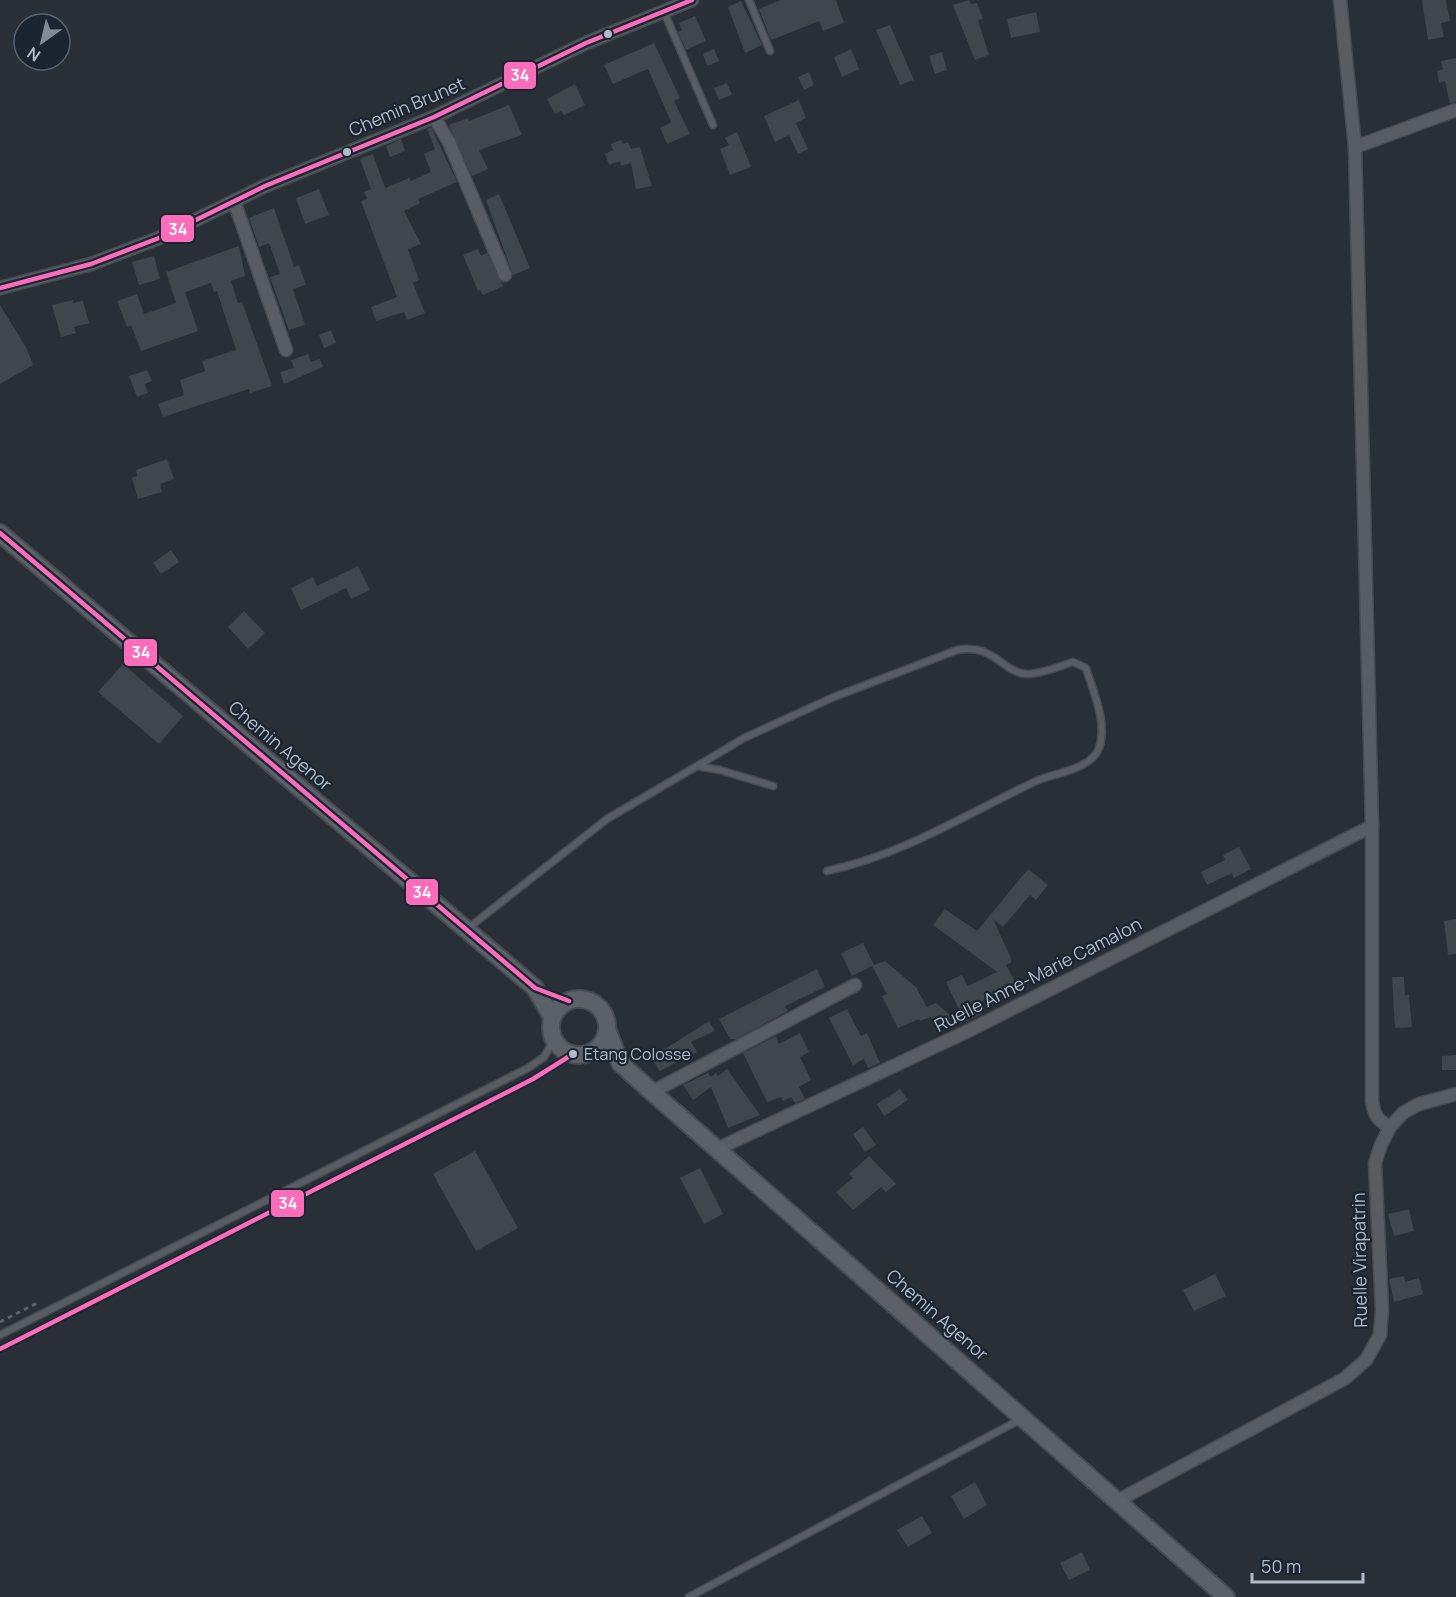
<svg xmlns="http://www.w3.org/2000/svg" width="1456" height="1597" viewBox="0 0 1456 1597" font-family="Manrope,sans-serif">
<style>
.building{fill:#3f464c}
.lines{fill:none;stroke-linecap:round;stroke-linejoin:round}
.lane-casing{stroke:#464b51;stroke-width:9}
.street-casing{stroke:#464b51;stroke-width:15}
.secondary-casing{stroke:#464b51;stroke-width:20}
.path{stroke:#5b6268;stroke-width:3;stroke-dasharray:4.5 4.5;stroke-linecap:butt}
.lane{stroke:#585d64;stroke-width:6}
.street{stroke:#585d64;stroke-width:12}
.secondary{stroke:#5c6169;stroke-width:16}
.bus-1-casing{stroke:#1b2531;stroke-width:9}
.bus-1{stroke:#fb6dba;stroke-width:4.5}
.bus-dot{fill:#b1bbc8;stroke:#1b2531;stroke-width:2}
.labels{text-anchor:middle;stroke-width:4.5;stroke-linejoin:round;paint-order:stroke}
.bus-label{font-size:16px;fill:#b1bbc8;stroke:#1b2531;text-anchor:start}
.street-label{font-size:18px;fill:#b1bbc8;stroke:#1b2531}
.line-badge{stroke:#1b2531;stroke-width:2}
.badge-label{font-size:16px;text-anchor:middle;font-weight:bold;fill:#fff}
</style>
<rect width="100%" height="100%" fill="#282f36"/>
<!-- building -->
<g class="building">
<polygon points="781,0 836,0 844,23 823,31 819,21 771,40 759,9"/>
<polygon points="969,0 971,4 977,3 983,19 978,20 989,55 975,60 953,5"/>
<polygon points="1422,0 1446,0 1450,21 1441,23 1444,37 1428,40"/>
<polygon points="741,1 762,45 745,53 728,7"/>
<polygon points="1036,12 1040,32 1011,38 1007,19"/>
<polygon points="695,16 706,41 686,50 678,32 682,30 679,23"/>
<polygon points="890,25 914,80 900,85 876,30"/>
<polygon points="654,43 680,98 674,101 690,134 667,144 660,128 671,122 648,69 613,84 604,65"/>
<polygon points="714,49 719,61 707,66 703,54"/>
<polygon points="851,49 859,69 842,77 834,57"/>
<polygon points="942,52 947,70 935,74 929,56"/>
<polygon points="1456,58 1456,102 1450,104 1445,81 1439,83 1437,71 1443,69 1441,61"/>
<polygon points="809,72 814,85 804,90 798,77"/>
<polygon points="727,83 732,95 719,100 714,88"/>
<polygon points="575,84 585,105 564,115 561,111 555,114 547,99"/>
<polygon points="799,100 806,118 796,123 808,149 798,154 789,135 775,142 764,116"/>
<polygon points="509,105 522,135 479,150 488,169 472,176 449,125 468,118 469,121"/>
<polygon points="431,127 457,182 418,199 420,203 404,211 421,244 408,249 419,280 413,283 425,313 407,320 404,312 376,321 371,307 397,297 361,201 367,199 364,192 371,189 360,159 373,154 385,188 409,178 411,181 431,172 424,154 435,149 427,129"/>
<polygon points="737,132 751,167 730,175 720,149 729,145 725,138"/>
<polygon points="401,139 405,151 390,157 386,146"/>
<polygon points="621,140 623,144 628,142 631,149 640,147 652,186 636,189 631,163 621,166 620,161 609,165 605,154 613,150 611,144"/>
<polygon points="319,189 329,215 305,224 296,198"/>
<polygon points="499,194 530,268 513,275 486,200"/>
<polygon points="274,208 294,267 299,265 306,285 293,289 305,325 289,330 270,277 280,274 269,243 259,247 249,218"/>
<polygon points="239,246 245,276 231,281 238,303 242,302 272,386 250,393 249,389 163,417 158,404 184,395 180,380 205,371 202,361 236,350 217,291 214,292 211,283 185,292 198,331 141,351 131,325 127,327 117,301 137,294 144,314 176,303 166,272"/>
<polygon points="478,249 481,256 487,253 503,286 483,295 480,290 478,291 463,255"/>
<polygon points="154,256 160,279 139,285 132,262"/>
<polygon points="73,300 73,303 83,301 89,323 74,327 76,333 61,337 52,305"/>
<polygon points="0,305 27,349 33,365 0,384"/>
<polygon points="331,330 336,343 324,348 319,335"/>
<polygon points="308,354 311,362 320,359 323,367 284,384 280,372 294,368 291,360"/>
<polygon points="147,370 152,381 145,384 148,393 137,397 129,376"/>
<polygon points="167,459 174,479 160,484 162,492 138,499 132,478 137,476 136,470"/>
<polygon points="171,550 179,562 161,574 153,563"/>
<polygon points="358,566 370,590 351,599 346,588 301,610 291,588 313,577 317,586"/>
<polygon points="244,611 265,633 248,649 228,627"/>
<polygon points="123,664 183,716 159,744 98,692"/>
<polygon points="1239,847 1251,869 1234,878 1232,873 1207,885 1201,872 1225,860 1223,855"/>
<polygon points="1028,869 1048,885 1036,900 1030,895 1003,927 993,919 1011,958 1011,963 1006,965 1019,988 1014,985 976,1004 982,1014 965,1022 946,982 962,975 968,986 997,972 933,925 945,909 977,931"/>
<polygon points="1456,919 1456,954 1448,955 1444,921"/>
<polygon points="863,943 874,965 885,961 916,987 929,1011 927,1007 936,1003 954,1018 934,1025 931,1017 920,1021 919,1019 898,1028 882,996 887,994 872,966 852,976 841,953"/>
<polygon points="817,969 825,987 785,1006 788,1011 736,1039 730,1039 719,1019"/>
<polygon points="1392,977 1404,977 1405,995 1409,995 1412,1027 1395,1028"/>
<polygon points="847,1009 861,1036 867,1033 880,1063 868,1068 864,1059 853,1065 829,1018"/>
<polygon points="709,1021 715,1031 691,1042 697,1052 660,1071 651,1058"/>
<polygon points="800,1033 809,1052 800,1057 811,1080 799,1087 805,1099 795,1103 791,1097 783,1101 781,1097 767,1102 743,1053 776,1036 779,1044"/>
<polygon points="1456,1055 1456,1070 1442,1070 1442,1056"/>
<polygon points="727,1069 760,1115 728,1128 711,1087 693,1100 683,1085 708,1073 711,1077 716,1073 718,1076"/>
<polygon points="900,1089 908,1100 884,1116 877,1104"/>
<polygon points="863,1127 876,1145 865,1152 853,1134"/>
<polygon points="475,1151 518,1228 476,1251 433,1174"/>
<polygon points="869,1156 896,1184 886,1192 881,1187 853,1210 836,1192 853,1178 849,1174"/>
<polygon points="700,1168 723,1214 704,1224 680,1178"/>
<polygon points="1409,1209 1414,1231 1394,1236 1388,1214"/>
<polygon points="1215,1274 1226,1296 1194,1311 1183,1290"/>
<polygon points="1404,1276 1405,1282 1419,1278 1423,1294 1394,1302 1389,1279"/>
<polygon points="975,1482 987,1505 964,1519 951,1496"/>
<polygon points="922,1516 932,1533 908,1547 897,1530"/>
<polygon points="1082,1552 1090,1570 1069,1580 1060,1563"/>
</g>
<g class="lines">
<defs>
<g id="lane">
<polyline points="749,0 770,51"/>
<polyline points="664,12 713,125"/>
<path d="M697,766L744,738L834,697L957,650C994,643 1001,672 1027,674C1042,674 1060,666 1073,662L1086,668C1093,691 1108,724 1099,748C1091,770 1054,773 1036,781C967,814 902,855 827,871"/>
<polyline points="467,929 607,819 697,766 720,770 773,786"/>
<polyline points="0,1335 528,1068 544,1057 554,1040"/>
<polyline points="0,1349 533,1079 573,1054"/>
<polyline points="689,1597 1021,1419"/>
</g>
<g id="street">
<path d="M1340,0L1355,147L1372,826V1101C1374,1115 1377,1120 1390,1127"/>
<polyline points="434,117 449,142 505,275"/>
<polyline points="1355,147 1456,110"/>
<polyline points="234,201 286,350"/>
<polyline points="0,288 91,264 159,238 265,186 434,117 586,43 692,0"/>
<polyline points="652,1092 855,985"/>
<polyline points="717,1149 968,1031 1372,826"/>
<polyline points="1117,1501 1344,1379 1366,1360 1380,1335 1382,1310 1375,1163 1381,1145 1390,1127 1403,1113 1419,1104 1456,1094"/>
</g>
<g id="secondary">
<polyline points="0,533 535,988 552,1017"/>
<circle cx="579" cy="1027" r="28"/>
<polyline points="607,1029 620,1063 652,1092 1226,1597"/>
</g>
</defs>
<!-- lane casing -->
<use href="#lane" class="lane-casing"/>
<!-- street casing -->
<use href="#street" class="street-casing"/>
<!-- secondary casing -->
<use href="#secondary" class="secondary-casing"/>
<!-- path -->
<polyline class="path" points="0,1322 39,1302"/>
<!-- lane -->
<use href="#lane" class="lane"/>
<!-- street -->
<use href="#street" class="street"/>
<!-- secondary -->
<use href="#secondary" class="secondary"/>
<defs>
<g id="bus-1">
<polyline points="0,288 91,264 159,238 265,186 434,117 586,43 692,0"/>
<polyline points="0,533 535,988 569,1001"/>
<polyline points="0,1349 533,1079 573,1054"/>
</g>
</defs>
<!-- bus-1 casing -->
<use href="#bus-1" class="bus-1-casing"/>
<!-- bus-1 -->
<use href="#bus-1" class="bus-1"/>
</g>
<!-- markers -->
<g class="bus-dot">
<circle cx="608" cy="34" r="5"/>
<circle cx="347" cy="152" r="5"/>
<circle cx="573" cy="1054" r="5"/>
</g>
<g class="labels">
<!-- bus labels -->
<g class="bus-label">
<text x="584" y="1060">Etang Colosse</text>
</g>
<!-- street labels -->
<g class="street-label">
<text transform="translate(407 107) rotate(-23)" y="6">Chemin Brunet</text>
<text transform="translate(280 746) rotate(40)" y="6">Chemin Agenor</text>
<text transform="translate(1038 975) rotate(-27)" y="6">Ruelle Anne-Marie Camalon</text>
<text transform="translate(1360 1260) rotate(-91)" y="6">Ruelle Virapatrin</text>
<text transform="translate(937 1315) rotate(41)" y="6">Chemin Agenor</text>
</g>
</g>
<g class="line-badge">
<rect x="503" y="61" width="34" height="29" rx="6" fill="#fb6dba"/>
<rect x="160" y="214" width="35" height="29" rx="6" fill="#fb6dba"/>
<rect x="123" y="638" width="35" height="29" rx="6" fill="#fb6dba"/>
<rect x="405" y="878" width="34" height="28" rx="6" fill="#fb6dba"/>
<rect x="270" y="1189" width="35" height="29" rx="6" fill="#fb6dba"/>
</g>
<g class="badge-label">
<text x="520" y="81">34</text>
<text x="178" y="235">34</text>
<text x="141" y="658">34</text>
<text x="422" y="898">34</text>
<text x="288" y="1209">34</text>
</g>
<!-- north arrow -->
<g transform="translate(42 42) rotate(214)"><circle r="28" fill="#1b2531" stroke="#57616d" stroke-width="1.5"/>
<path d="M0-4.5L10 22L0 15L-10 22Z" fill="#818a95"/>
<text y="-9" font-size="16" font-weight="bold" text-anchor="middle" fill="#b1bbc8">N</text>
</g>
<!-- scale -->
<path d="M1252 1573v9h111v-9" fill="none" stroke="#b1bbc8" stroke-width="3"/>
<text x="1261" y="1573" font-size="18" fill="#b1bbc8" stroke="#1b2531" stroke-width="4.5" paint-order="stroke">50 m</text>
</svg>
